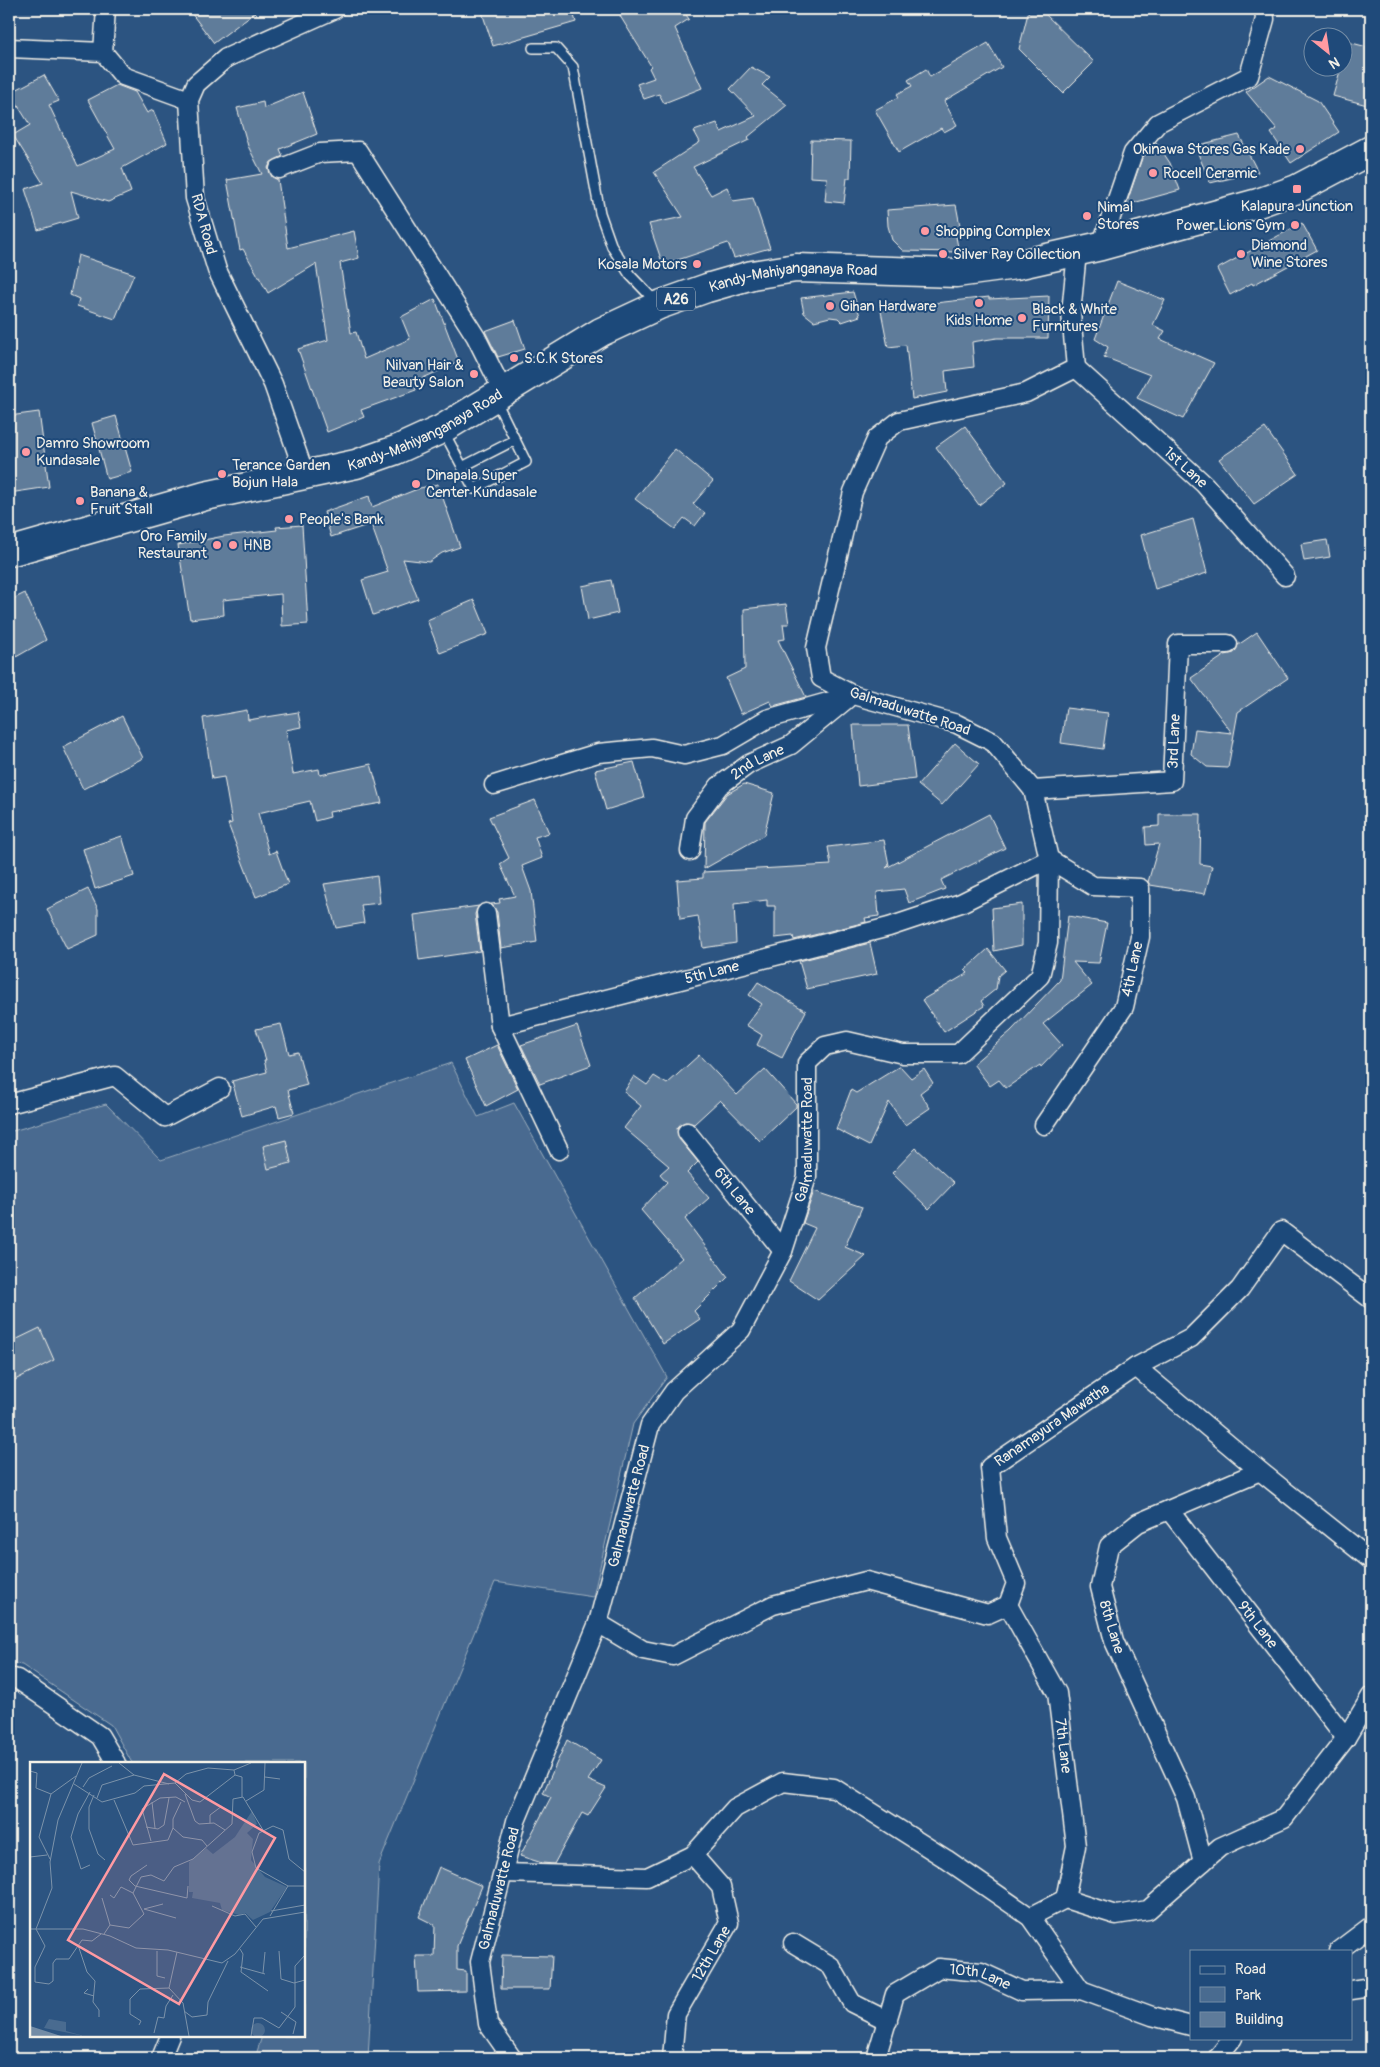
<svg xmlns="http://www.w3.org/2000/svg" width="1380" height="2067" viewBox="0 0 1380 2067" font-family="Pangolin,sans-serif">
<style>
.green{fill:#496b90;stroke:#9eaebc}
.building{fill:#5e7b9a;stroke:#f4f1e8}
.lines{fill:none;stroke-linecap:round;stroke-linejoin:round}
.service-casing{stroke:#f4f1e8;stroke-width:12}
.minor-casing{stroke:#f4f1e8;stroke-width:21}
.trunk-casing{stroke:#f4f1e8;stroke-width:31}
.service{stroke:#1f4a7a;stroke-width:9}
.minor{stroke:#1f4a7a;stroke-width:18}
.trunk{stroke:#1f4a7a;stroke-width:28}
.poi-dot{fill:#ff9aa2;stroke:#1f4a7a;stroke-width:2}
.labels{text-anchor:middle;stroke-width:4;stroke-linejoin:round;paint-order:stroke}
.shield{fill:#1f4a7a;stroke:#b4bfc7;stroke-width:1}
.shield-label{font-size:14px;font-weight:bold;fill:#f4f1e8}
.poi-label{font-size:15px;fill:#f4f1e8;stroke:#1f4a7a;text-anchor:start}
.street-label{font-size:15px;fill:#f4f1e8;stroke:#1f4a7a}
.inset-road{fill:none;stroke:#7c93aa;stroke-width:1}
.view{fill:#ff9aa2;fill-opacity:0.15;stroke:#ff9aa2;stroke-width:2.5}
.inset-edge{fill:none;stroke:#f4f1e8;stroke-width:2.5}
</style>
<rect width="100%" height="100%" fill="#2c5481"/>
<filter id="ink" filterUnits="userSpaceOnUse"><feTurbulence type="fractalNoise" baseFrequency=".02" numOctaves="2"/><feDisplacementMap in="SourceGraphic" scale="10" xChannelSelector="R" yChannelSelector="G"/><feConvolveMatrix kernelMatrix="1 2 1 2 8 2 1 2 1" color-interpolation-filters="sRGB"/></filter>
<g filter="url(#ink)">
<!-- green -->
<polygon class="green" points="451,1063 478,1117 514,1103 667,1377 633,1424 593,1597 495,1582 379,1864 368,2058 255,2058 262,2036 304,2036 304,1763 132,1763 111,1725 22,1665 9,1663 9,1132 106,1104 161,1160"/>
<!-- building -->
<g class="building">
<polygon points="188,9 259,9 214,43"/>
<polygon points="481,9 572,9 576,22 493,46"/>
<polygon points="631,9 682,9 689,19 675,28 702,88 664,103 659,94 644,99 637,84 654,78 649,68 651,66 620,16"/>
<polygon points="1029,9 1040,9 1094,62 1063,93 1019,49"/>
<polygon points="1348,42 1371,48 1371,106 1333,96"/>
<polygon points="988,43 1002,67 944,101 957,125 944,132 941,128 899,152 875,110 899,97 897,94 912,86 908,80 926,69 930,77"/>
<polygon points="751,67 770,77 762,85 787,105 748,137 749,140 693,167 711,195 727,187 733,201 753,198 770,248 734,258 728,243 663,265 649,224 683,217 654,172 700,142 694,131 717,123 721,132 756,116 730,89"/>
<polygon points="44,75 59,101 49,105 78,166 115,149 88,100 117,85 135,92 147,113 153,110 167,143 122,168 131,192 108,202 71,191 78,218 38,230 25,189 43,183 13,135 30,125 10,93"/>
<polygon points="1269,76 1318,101 1339,132 1291,163 1271,133 1277,129 1246,92"/>
<polygon points="303,92 317,134 280,149 283,156 271,162 268,168 272,177 278,180 288,248 354,231 359,258 340,263 351,333 356,332 364,359 410,339 401,317 435,299 459,362 414,382 416,390 361,410 364,417 327,432 298,349 328,340 316,264 268,293 243,249 240,250 227,180 262,174 248,146 237,108 263,102 264,108"/>
<polygon points="1239,135 1258,172 1210,183 1195,146"/>
<polygon points="811,140 851,141 850,178 847,178 844,203 825,201 827,178 810,177"/>
<polygon points="1156,142 1170,163 1180,190 1126,205 1142,158"/>
<polygon points="956,205 962,236 956,237 959,252 903,251 892,240 888,226 887,210"/>
<polygon points="1302,223 1317,250 1253,285 1252,283 1230,295 1217,269"/>
<polygon points="78,255 134,274 115,319 77,306 79,299 70,295"/>
<polygon points="1117,281 1165,300 1153,325 1165,331 1160,339 1214,363 1183,419 1137,398 1150,375 1104,357 1108,347 1095,339"/>
<polygon points="853,292 860,316 842,322 838,318 830,317 814,321 804,313 801,298"/>
<polygon points="1049,296 1048,338 997,338 972,342 974,367 945,371 947,392 912,399 906,345 888,347 880,306 926,302 926,304 989,297 989,299"/>
<polygon points="515,320 525,349 498,357 485,331"/>
<polygon points="39,412 49,487 9,493 9,416"/>
<polygon points="116,416 132,472 107,479 92,423"/>
<polygon points="965,426 1007,483 979,505 936,447"/>
<polygon points="1265,428 1298,474 1254,504 1219,459"/>
<polygon points="675,449 713,481 693,504 705,513 695,526 684,518 675,529 635,499"/>
<polygon points="438,484 460,547 442,553 429,562 403,559 418,599 373,615 362,580 388,572 371,524 331,537 324,512 369,496 372,507 420,488"/>
<polygon points="1193,519 1207,573 1155,589 1141,535"/>
<polygon points="302,525 308,624 282,626 281,594 223,600 224,615 190,619 178,545 224,536 277,530 276,527"/>
<polygon points="1327,540 1330,557 1304,561 1301,544"/>
<polygon points="611,580 618,613 588,620 582,586"/>
<polygon points="25,593 46,640 9,661 9,601"/>
<polygon points="474,600 488,634 440,653 427,620"/>
<polygon points="786,604 789,624 783,624 785,639 778,640 806,697 773,706 770,701 741,714 726,678 745,669 744,609"/>
<polygon points="1257,632 1288,678 1238,712 1228,768 1207,767 1191,754 1195,729 1232,733 1191,678 1225,655 1234,653 1238,645"/>
<polygon points="1066,708 1108,713 1103,749 1061,743"/>
<polygon points="247,710 248,720 298,712 301,727 286,730 293,774 319,769 320,775 371,764 382,803 329,812 330,817 315,821 310,801 258,813 269,854 276,851 288,884 256,897 228,824 232,823 224,777 212,779 203,718"/>
<polygon points="122,716 143,758 83,789 63,747"/>
<polygon points="853,725 908,725 915,779 858,786"/>
<polygon points="955,743 979,764 942,805 918,785"/>
<polygon points="634,762 644,798 606,810 595,770"/>
<polygon points="744,784 774,793 764,835 704,869 705,822 727,794"/>
<polygon points="535,800 549,833 535,837 542,858 522,866 531,891 537,942 501,948 497,912 491,904 500,903 499,899 515,896 500,864 509,858 489,817"/>
<polygon points="989,814 1005,848 941,880 945,889 909,903 904,889 877,892 879,916 865,918 866,922 794,940 793,936 775,938 775,906 767,906 767,900 734,904 736,943 703,948 698,916 680,919 677,880 703,878 703,872 831,865 828,847 884,840 889,865 886,868"/>
<polygon points="1159,814 1201,814 1200,864 1212,866 1205,894 1150,885 1148,882 1159,844 1146,845 1145,827 1159,826"/>
<polygon points="122,836 134,876 95,889 83,849"/>
<polygon points="377,876 380,903 361,905 364,923 336,928 324,884"/>
<polygon points="88,889 98,909 98,935 67,949 47,909"/>
<polygon points="1022,904 1022,945 994,951 992,908"/>
<polygon points="479,906 475,914 480,951 419,960 414,915"/>
<polygon points="1068,916 1107,923 1099,963 1073,962 1092,985 1043,1024 1062,1045 1041,1067 1040,1065 1006,1088 999,1080 990,1086 973,1064 1011,1031 1060,980"/>
<polygon points="870,943 877,974 807,989 799,961"/>
<polygon points="988,949 1005,970 998,976 996,989 981,1001 984,1006 944,1032 922,1000 968,973 965,970"/>
<polygon points="758,982 806,1011 782,1058 757,1045 762,1035 746,1025 762,1004 749,995"/>
<polygon points="281,1024 289,1054 298,1052 307,1085 288,1090 294,1113 279,1117 276,1106 242,1116 232,1081 267,1072 264,1060 266,1060 256,1029"/>
<polygon points="577,1026 591,1065 540,1084 521,1045"/>
<polygon points="497,1045 518,1089 486,1106 465,1060"/>
<polygon points="699,1055 737,1095 765,1069 796,1104 796,1107 760,1141 720,1100 694,1124 685,1122 677,1128 679,1139 698,1162 687,1173 709,1198 685,1219 728,1277 694,1311 700,1319 663,1344 635,1298 682,1258 641,1210 667,1182 660,1174 669,1166 624,1128 641,1106 624,1092 634,1076 647,1085 654,1076 667,1084"/>
<polygon points="900,1066 911,1078 924,1069 933,1083 920,1093 930,1108 905,1125 889,1102 869,1146 836,1129 851,1090 856,1093"/>
<polygon points="286,1140 291,1163 268,1169 263,1146"/>
<polygon points="916,1148 954,1183 929,1209 892,1173"/>
<polygon points="814,1191 862,1207 845,1247 866,1256 818,1300 789,1281 815,1228 803,1223"/>
<polygon points="40,1328 54,1360 9,1383 9,1343"/>
<polygon points="567,1740 601,1760 588,1780 606,1788 588,1816 582,1813 554,1864 542,1863 520,1856 551,1797 543,1793"/>
<polygon points="439,1867 482,1886 457,1946 457,1970 466,1971 466,1991 418,1992 416,1956 434,1956 435,1925 419,1917"/>
<polygon points="502,1955 552,1956 550,1989 501,1989"/>
</g>
<g class="lines">
<defs>
<g id="service">
<polyline points="533,48 556,48 573,67 600,213 612,247 630,275 657,303"/>
<polyline points="444,432 474,489 526,462 496,401"/>
<polyline points="462,467 515,440"/>
</g>
<g id="minor">
<polyline points="9,48 103,52 123,76 189,100"/>
<polyline points="103,52 106,9"/>
<polyline points="279,169 320,153 358,151 476,337 504,393"/>
<polyline points="1101,246 1133,153 1158,123 1249,76 1265,19 1264,9"/>
<path id="s1" d="M1076,368L1204,484L1285,576"/>
<polyline points="305,475 273,384 217,270 195,198 189,100 196,84 226,58 335,9"/>
<polyline points="494,785 598,753 652,748 684,755 723,745 767,719 853,695"/>
<path id="s2" d="M1033,790L1172,781L1178,644H1228"/>
<path id="s3" d="M690,851L695,818L719,786L749,764L791,745L847,699"/>
<polyline points="486,913 500,1026"/>
<polyline points="9,1104 115,1076 165,1117 220,1088"/>
<path id="s4" d="M687,1132L783,1251"/>
<path id="s5" d="M559,1150L500,1026L889,927L961,903L1049,859L1093,886L1140,888V937L1124,1007L1044,1125"/>
<polyline points="1136,1367 1260,1471 1371,1560"/>
<path id="s6" d="M1169,1510L1346,1738"/>
<path id="s7" d="M1008,1605L1057,1693L1076,1846L1065,1899"/>
<path id="s8" d="M598,1623L643,1650L673,1656L773,1605L866,1581L988,1614L1008,1605L1016,1583L997,1538L990,1467L1136,1367L1191,1338L1240,1289L1281,1231L1371,1299"/>
<polyline points="9,1677 17,1679 100,1736 116,1763"/>
<polyline points="1203,1862 1186,1798 1114,1641 1100,1587 1109,1546 1138,1523 1260,1471"/>
<polyline points="503,1873 647,1877 693,1855 735,1808 783,1782 834,1788 946,1859 1030,1917 1081,1990"/>
<polyline points="1030,1917 1065,1899 1116,1915 1148,1910 1220,1847 1284,1818 1346,1738 1371,1696"/>
<polyline points="793,1943 831,1966 852,2003 888,2021"/>
<polyline points="1338,1951 1371,1926"/>
<polyline points="1351,1990 1371,1987"/>
<polyline points="161,2058 170,2036"/>
<path id="s9" d="M512,2058L488,2024L480,1962L516,1821L598,1623L650,1425L674,1391L741,1330L783,1251L807,1177V1063L825,1046L847,1041L903,1054H958L1040,976L1048,943L1049,859L1033,790L993,742L957,724L853,695L821,678L816,648L853,492L877,438L899,421L1026,393L1076,368L1071,313L1077,252"/>
<path id="s10" d="M672,2058L676,2014L729,1923L721,1887L693,1855"/>
<path id="s11" d="M876,2058L895,1994L939,1968L981,1972L1022,1991L1081,1990L1152,2016L1191,2026"/>
<polyline points="1217,2058 1233,2038"/>
</g>
<g id="trunk">
<path id="s12" d="M9,552L205,496L356,464L396,450L442,429L601,332L659,305L707,288L752,275L796,268L956,273L1016,265L1101,246L1258,203L1297,189L1371,150"/>
</g>
</defs>
<!-- service casing -->
<use href="#service" class="service-casing"/>
<!-- minor casing -->
<use href="#minor" class="minor-casing"/>
<!-- trunk casing -->
<use href="#trunk" class="trunk-casing"/>
<!-- service -->
<use href="#service" class="service"/>
<!-- minor -->
<use href="#minor" class="minor"/>
<!-- trunk -->
<use href="#trunk" class="trunk"/>
</g>
</g>
<!-- markers -->
<g class="poi-dot">
<circle cx="1300" cy="149" r="5"/>
<circle cx="1153" cy="173" r="5"/>
<rect x="1292" y="184" width="10" height="10" rx="2.5"/>
<circle cx="1087" cy="216" r="5"/>
<circle cx="1295" cy="225" r="5"/>
<circle cx="925" cy="231" r="5"/>
<circle cx="943" cy="254" r="5"/>
<circle cx="1241" cy="254" r="5"/>
<circle cx="697" cy="264" r="5"/>
<circle cx="979" cy="303" r="5"/>
<circle cx="830" cy="306" r="5"/>
<circle cx="1022" cy="318" r="5"/>
<circle cx="514" cy="358" r="5"/>
<circle cx="474" cy="374" r="5"/>
<circle cx="26" cy="452" r="5"/>
<circle cx="222" cy="474" r="5"/>
<circle cx="416" cy="484" r="5"/>
<circle cx="80" cy="501" r="5"/>
<circle cx="289" cy="519" r="5"/>
<circle cx="217" cy="545" r="5"/>
<circle cx="233" cy="545" r="5"/>
</g>
<g class="labels">
<!-- shield labels -->
<rect class="shield" x="657" y="287.5" width="38" height="23" rx="4"/>
<g class="shield-label">
<text x="676" y="304">A26</text>
</g>
<!-- poi labels -->
<g class="poi-label">
<text x="1290" y="154" text-anchor="end">Okinawa Stores Gas Kade</text>
<text x="1163" y="178">Rocell Ceramic</text>
<text x="1297" y="211" text-anchor="middle">Kalapura Junction</text>
<text x="1097" y="212">Nimal<tspan x="1097" dy="17">Stores</tspan></text>
<text x="1285" y="230" text-anchor="end">Power Lions Gym</text>
<text x="935" y="236">Shopping Complex</text>
<text x="1251" y="250">Diamond<tspan x="1251" dy="17">Wine Stores</tspan></text>
<text x="953" y="259">Silver Ray Collection</text>
<text x="687" y="269" text-anchor="end">Kosala Motors</text>
<text x="840" y="311">Gihan Hardware</text>
<text x="1032" y="314">Black &amp; White<tspan x="1032" dy="17">Furnitures</tspan></text>
<text x="979" y="325" text-anchor="middle">Kids Home</text>
<text x="524" y="363">S.C.K Stores</text>
<text x="464" y="370" text-anchor="end">Nilvan Hair &amp;<tspan x="464" dy="17">Beauty Salon</tspan></text>
<text x="36" y="448">Damro Showroom<tspan x="36" dy="17">Kundasale</tspan></text>
<text x="232" y="470">Terance Garden<tspan x="232" dy="17">Bojun Hala</tspan></text>
<text x="426" y="480">Dinapala Super<tspan x="426" dy="17">Center Kundasale</tspan></text>
<text x="90" y="497">Banana &amp;<tspan x="90" dy="17">Fruit Stall</tspan></text>
<text x="299" y="524">People's Bank</text>
<text x="207" y="541" text-anchor="end">Oro Family<tspan x="207" dy="17">Restaurant</tspan></text>
<text x="243" y="550">HNB</text>
</g>
<!-- street labels -->
<g class="street-label">
<text transform="translate(204 224) rotate(75)" y="5">RDA Road</text>
<text dy="5" stroke="none"><textPath href="#s12" startOffset="840">Kandy-Mahiyanganaya Road</textPath></text>
<text dy="5" stroke="none"><textPath href="#s12" startOffset="435">Kandy-Mahiyanganaya Road</textPath></text>
<text dy="5" stroke="none"><textPath href="#s1" startOffset="148">1st Lane</textPath></text>
<text transform="translate(910 711) rotate(18)" y="5">Galmaduwatte Road</text>
<text dy="5" stroke="none"><textPath href="#s2" startOffset="179">3rd Lane</textPath></text>
<text dy="5" stroke="none"><textPath href="#s3" startOffset="119">2nd Lane</textPath></text>
<text transform="translate(1132 969) rotate(-78)" y="5">4th Lane</text>
<text dy="5" stroke="none"><textPath href="#s5" startOffset="356">5th Lane</textPath></text>
<text dy="5" stroke="none"><textPath href="#s9" startOffset="1005">Galmaduwatte Road</textPath></text>
<text dy="5" stroke="none"><textPath href="#s4" startOffset="76">6th Lane</textPath></text>
<text dy="5" stroke="none"><textPath href="#s8" startOffset="658">Ranamayura Mawatha</textPath></text>
<text dy="5" stroke="none"><textPath href="#s9" startOffset="585">Galmaduwatte Road</textPath></text>
<text dy="5" stroke="none"><textPath href="#s6" startOffset="145">9th Lane</textPath></text>
<text transform="translate(1112 1627) rotate(73)" y="5">8th Lane</text>
<text dy="5" stroke="none"><textPath href="#s7" startOffset="154">7th Lane</textPath></text>
<text dy="5" stroke="none"><textPath href="#s9" startOffset="180">Galmaduwatte Road</textPath></text>
<text dy="5" stroke="none"><textPath href="#s10" startOffset="114">12th Lane</textPath></text>
<text dy="5" stroke="none"><textPath href="#s11" startOffset="160">10th Lane</textPath></text>
</g>
</g>
<!-- overview -->
<g transform="translate(30 1762)">
<rect width="275" height="275" fill="#2c5481"/>
<path d="M222,49L227,62L217,71L223,77L221,98L235,115L257,125L240,150L223,158L215,151L209,153L192,148L190,141L162,136L163,130H159V100L176,86L183,92L205,75ZM19,257L36,260V269L54,274L14,266ZM221 268a7 7 0 1 1 14 0a7 7 0 1 1-14 0Z" fill="#496b90"/>
<path d="M0,264L31,274H0Z" fill="#738ca6"/>
<path class="inset-road" d="M52,1L28,58L20,100L22,126L6,167L15,184L5,205V220L19,222L23,219V201L26,197H39L52,178L62,179L71,172M89,1L104,13L139,22M204,8L221,1M0,9L7,11L6,26L21,32L9,75L20,97M205,13L212,15V35M235,15L250,17M145,21L162,38L170,40L205,13M44,22L72,40L105,31L114,24L145,21L156,12L178,6L204,8L205,13M53,25L59,16L82,4M21,32L46,14M155,32L165,59L169,62L184,61L195,68M64,33L59,45V67L68,92L75,98M67,36L72,23L104,13M84,38L103,83L138,78L143,66L153,75L172,78L177,84M216,39L234,28L235,1M122,40L125,66M180,61V53L192,44M116,65L128,67L134,63L139,36M143,66V57L151,40M121,79L112,47L130,36L146,35L155,40M0,95L17,93M60,103L51,107L41,75L48,52L60,30M117,103L101,114L99,118L105,124L157,136L158,124M258,124L226,106L222,90L229,71L243,64L253,68L259,97L275,110M80,133L84,136L91,125L103,131M72,136L80,163M182,144L205,154L215,152L226,165M114,147L146,156M114,147L133,142M241,149L275,143M240,154L258,124H275M0,167H53L80,174L106,186L138,188L192,201L205,192L233,157L275,150M74,172L80,163L99,166L114,152L103,131L111,115L121,113L134,119L144,105L163,97L202,62L203,37L213,35L233,68M48,183L57,210L65,219L63,240L69,248V255M210,187L213,192L211,210L238,229M127,189V214L135,216M249,189L251,217L264,221L275,218M210,205L235,212M233,211L235,190M139,226L153,241L159,274M58,227L54,231L64,234M154,249L162,255L177,253L178,240L198,199M251,250L266,260L263,272M109,263L111,259L100,252V237L110,227L139,226L147,190M124,271L128,255L134,256L136,244L143,233M221,274L224,256H232L249,266L265,245V204L275,193"/>
<path class="view" d="M134,12L245,76L149,242L38,178Z"/>
<rect width="275" height="275" class="inset-edge"/>
</g>
<!-- margin -->
<rect width="1380" height="2067" fill="none" stroke="#1f4a7a" stroke-width="30"/>
<rect x="15" y="15" width="1350" height="2037" fill="none" stroke="#f4f1e8" stroke-width="2" filter="url(#ink)"/>
<!-- legend -->
<rect x="1190" y="1950" width="162" height="90" fill="#1f4a7a" stroke="#748da6"/>
<rect x="1200" y="1966" width="25" height="8" fill="#1f4a7a" stroke="#748da6"/>
<text x="1235" y="1974" font-size="15" fill="#f4f1e8">Road</text>
<rect x="1200" y="1987" width="25" height="15" fill="#496b90" stroke="#748da6"/>
<text x="1235" y="2000" font-size="15" fill="#f4f1e8">Park</text>
<rect x="1200" y="2012" width="25" height="15" fill="#5e7b9a" stroke="#748da6"/>
<text x="1235" y="2024" font-size="15" fill="#f4f1e8">Building</text>
<!-- north arrow -->
<g transform="translate(1328 52) rotate(150)"><circle r="24" fill="#1f4a7a" stroke="#748da6"/>
<path d="M0-4L9 19L0 12L-9 19Z" fill="#ff9aa2"/>
<text y="-8" font-size="14" font-weight="bold" text-anchor="middle" fill="#f4f1e8">N</text>
</g>
</svg>
